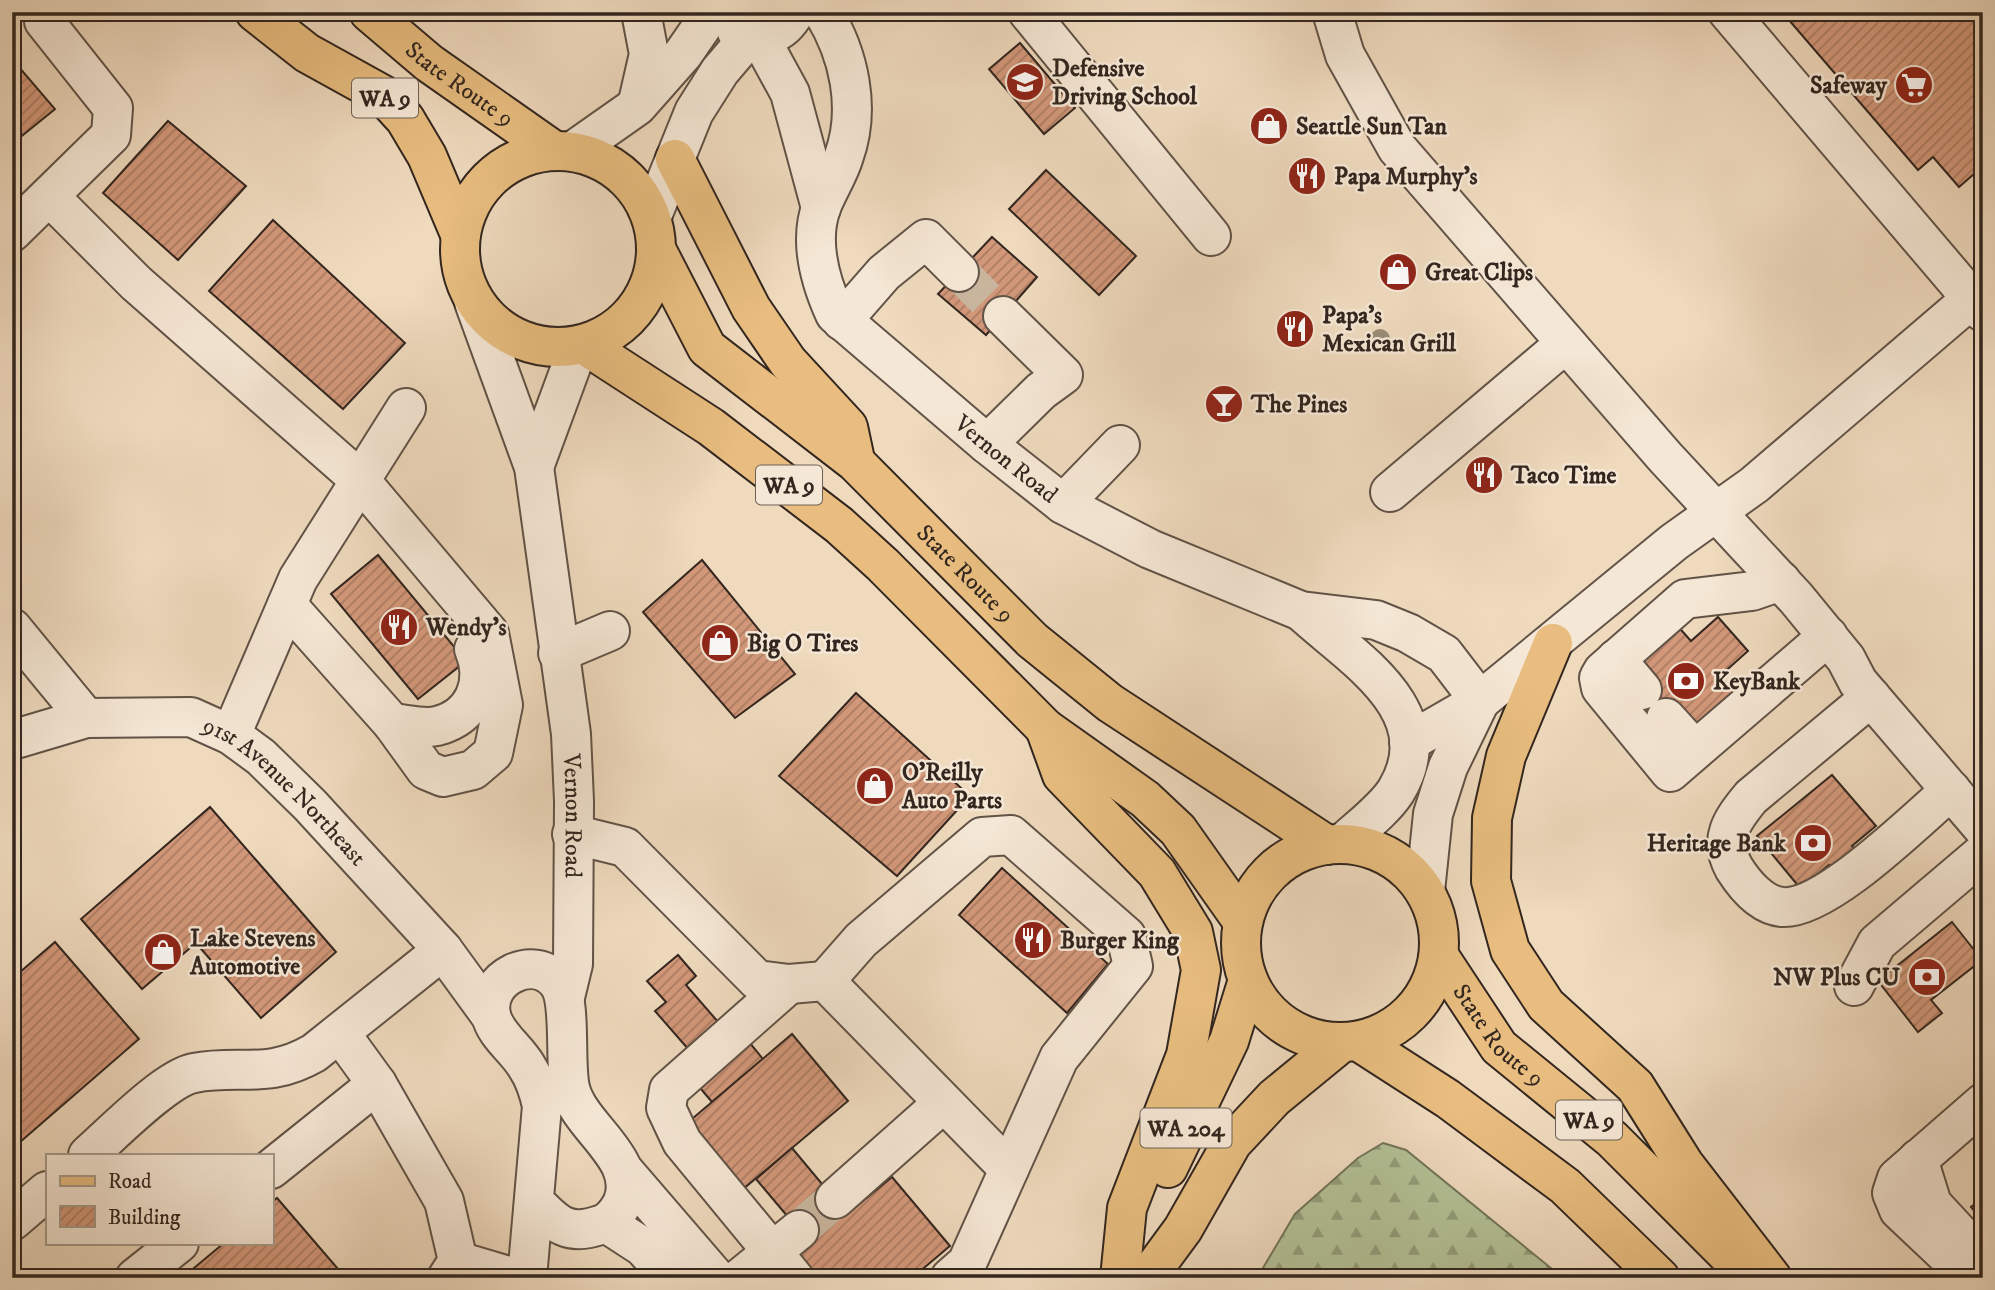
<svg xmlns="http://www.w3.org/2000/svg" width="1995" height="1290" viewBox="0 0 1995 1290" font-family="'IM FELL DW Pica',serif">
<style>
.forest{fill:url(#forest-firs);stroke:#72745a;stroke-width:2}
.building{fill:url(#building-hatch);stroke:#32261f;stroke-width:2}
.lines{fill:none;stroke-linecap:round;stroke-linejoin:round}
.minor-tunnel{stroke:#c9b69e;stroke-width:38;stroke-dasharray:38 19;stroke-linecap:butt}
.minor-casing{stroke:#615347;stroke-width:42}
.major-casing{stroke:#32261f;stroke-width:42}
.minor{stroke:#f5e7d5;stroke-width:38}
.major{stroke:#e8bd7f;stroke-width:38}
.tree{fill:#998c77}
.labels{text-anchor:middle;stroke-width:5;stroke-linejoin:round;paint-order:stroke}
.shield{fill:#f5e7d5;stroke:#6c6056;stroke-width:2}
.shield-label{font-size:23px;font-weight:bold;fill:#32261f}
.poi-label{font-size:24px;font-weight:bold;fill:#32261f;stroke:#f5e7d5;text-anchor:start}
.street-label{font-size:24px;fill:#32261f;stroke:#f5e7d5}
</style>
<defs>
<pattern id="forest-firs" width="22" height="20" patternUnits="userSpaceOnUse" patternTransform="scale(1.75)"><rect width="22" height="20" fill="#b3c196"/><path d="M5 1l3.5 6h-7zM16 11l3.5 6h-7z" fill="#929d7a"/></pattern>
<pattern id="building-hatch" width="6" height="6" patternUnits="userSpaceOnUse" patternTransform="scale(1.75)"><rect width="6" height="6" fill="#d3987a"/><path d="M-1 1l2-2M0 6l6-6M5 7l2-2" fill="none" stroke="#ac7c63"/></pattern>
</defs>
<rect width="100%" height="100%" fill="#efdabe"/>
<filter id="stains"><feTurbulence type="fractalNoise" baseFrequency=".00286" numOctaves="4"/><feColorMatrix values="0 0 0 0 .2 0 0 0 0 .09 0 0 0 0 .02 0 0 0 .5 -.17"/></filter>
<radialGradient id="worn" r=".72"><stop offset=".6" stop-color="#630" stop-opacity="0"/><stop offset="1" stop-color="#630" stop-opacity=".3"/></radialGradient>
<!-- forest -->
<polygon class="forest" points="1383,1143 1406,1150 1563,1278 1257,1278 1295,1214 1358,1158"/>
<!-- building -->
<g class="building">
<polygon points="1782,12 1983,12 1983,166 1959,187 1933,157 1918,170"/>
<polygon points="1020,43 1075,108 1044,134 989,69"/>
<polygon points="12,59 55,109 12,144"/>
<polygon points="168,121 246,186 178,260 103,193"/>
<polygon points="1046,170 1136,256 1099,295 1009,209"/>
<polygon points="273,220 405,343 343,409 209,291"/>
<polygon points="992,237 1037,277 986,335 938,294"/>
<polygon points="378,555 466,661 418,699 331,594"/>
<polygon points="702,560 795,674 735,718 643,612"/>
<polygon points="1718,617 1748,651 1720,676 1735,692 1697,726 1662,721 1638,694 1657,677 1638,655 1674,622 1691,641"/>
<polygon points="856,693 970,796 897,876 779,776"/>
<polygon points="1832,775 1876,826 1852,846 1862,858 1839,877 1829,865 1800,888 1757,836"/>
<polygon points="210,807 336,952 261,1018 196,943 142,989 81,919"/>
<polygon points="1002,868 1108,964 1067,1013 959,915"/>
<polygon points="1952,922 1982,960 1931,1000 1942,1013 1918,1032 1878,981"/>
<polygon points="55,942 139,1039 12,1149 12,979"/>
<polygon points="678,955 696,976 686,985 719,1023 689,1050 655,1011 666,1002 647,981"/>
<polygon points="741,1032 763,1059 712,1102 690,1076"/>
<polygon points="792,1034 848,1101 742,1190 686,1124"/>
<polygon points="792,1148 847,1214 892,1177 950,1246 912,1278 816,1278 797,1255 810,1243 756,1179"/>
<polygon points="277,1198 338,1269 328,1278 182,1278 224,1243 271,1243 271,1203"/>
<polygon points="1983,1198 1983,1222 1971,1207"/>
</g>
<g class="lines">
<!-- minor-tunnel -->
<g class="minor-tunnel">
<polyline points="959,272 1003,316"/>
<polyline points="799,1230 835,1199"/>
</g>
<defs>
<g id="minor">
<path id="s1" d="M823,12C849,54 861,108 844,156C839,173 829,188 822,205C808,241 820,281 835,314L987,444L1063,504L1150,549L1301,611L1376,620L1408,633L1444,654L1480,701"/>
<polyline points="1028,12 1211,236"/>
<polyline points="1332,12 1345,55 1397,148 1665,457 1796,598 1846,659 1858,682 1983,828"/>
<polyline points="1728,12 1983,312"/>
<path d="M737,32C761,41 782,36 795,12"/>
<polyline points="760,38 790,93 821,208"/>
<polyline points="638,102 649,54 641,12"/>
<polyline points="573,151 637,106 683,54 712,12"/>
<polyline points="50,197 136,283 359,479 489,633 503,705 493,753 473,770 443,777 426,770 392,723 287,605"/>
<polyline points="652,216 694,112 720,71 749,37"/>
<polyline points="12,232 111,135 113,108 44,21"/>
<path id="s2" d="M474,302L534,467L571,734L574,801L573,964L565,997"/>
<polyline points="842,321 884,273 926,239 959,272"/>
<polyline points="987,444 1041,391 1063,375 1003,316"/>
<polyline points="534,467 579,345"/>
<polyline points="1390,492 1566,343"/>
<polyline points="1063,504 1120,445"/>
<polyline points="1781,581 1752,591 1685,599 1603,671 1599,678 1601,688 1670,772 1828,636"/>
<path d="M1301,611C1350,657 1445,710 1396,791C1383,811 1359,828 1342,844"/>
<polyline points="12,628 86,718"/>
<polyline points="558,653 610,631"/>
<polyline points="1616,659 1642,690"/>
<path d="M1871,697L1751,797C1732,820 1718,839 1734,868C1744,884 1761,905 1782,907C1825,911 1917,819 1951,790"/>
<polyline points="1666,718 1695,750"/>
<path d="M392,723C405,724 424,729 437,726C474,717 488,682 474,649"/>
<polyline points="231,735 298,579 406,408"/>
<path id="s3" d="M12,740L86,718L191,717L231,735L261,757L310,805L443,950L491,1016"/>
<polyline points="1409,742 1480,701 1674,542 1754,485 1983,289"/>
<polyline points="572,834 625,847 757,980 789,984 825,981 1009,1169"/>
<polyline points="1425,891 1433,814 1448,767 1480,701"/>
<polyline points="825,981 861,940 982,837 1011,835 1126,936 1133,966 1059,1058 967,1263 950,1278"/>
<polyline points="789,984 669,1090 666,1108 682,1142 794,1278"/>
<polyline points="1854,986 1877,943 1983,853"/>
<polyline points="340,1033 377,1084 444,1201 458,1261 447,1278"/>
<path d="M88,1155C111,1135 166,1078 194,1073C241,1064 267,1080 314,1053L443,950"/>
<polyline points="1918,1159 1932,1204 1970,1245"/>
<polyline points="271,1169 377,1084"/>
<polyline points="623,1170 716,1278"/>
<polyline points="835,1199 942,1104"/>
<polyline points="12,1221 47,1191"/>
<polyline points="606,1223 643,1247 671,1278"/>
<polyline points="458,1261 515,1278"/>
<polyline points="135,1278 179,1243"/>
<path d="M527,1278L542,1106C539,1092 535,1079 527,1067C517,1049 495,1035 491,1015C483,978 535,952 558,983C572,1001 564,1062 570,1088C579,1128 642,1159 622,1204C617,1213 611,1222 600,1225C569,1236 557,1225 536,1203"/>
<polyline points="740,1278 799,1230"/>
<polyline points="1971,1278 1899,1210 1892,1193 1897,1178 1983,1103"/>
</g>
<g id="major">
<polyline points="255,12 307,53 383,95 405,119 427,156 460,234"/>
<path id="s4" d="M369,12L429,63L553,150"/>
<circle cx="558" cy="249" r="98"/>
<polyline points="675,159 751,308 788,362 848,427 855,460"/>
<path id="s5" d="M657,251L707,348L855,462L1032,640L1110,703L1327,845"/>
<polyline points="583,344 711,427 839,525 883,565 1045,728 1145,799 1178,830 1243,922"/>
<polyline points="1553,643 1506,756 1492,818 1491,881 1510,950 1546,1005 1635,1086 1684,1164 1772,1278"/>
<polyline points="1045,728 1062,775 1157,873 1193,932 1201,970 1186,1055 1127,1208 1120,1278"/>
<circle cx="1340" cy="943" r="99"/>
<path id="s6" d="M1439,956L1499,1047L1612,1139L1735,1262"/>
<polyline points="1358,1041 1448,1099 1565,1186 1660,1278"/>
<polyline points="1168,1168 1229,1041 1248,980"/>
<polyline points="1147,1278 1183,1229 1232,1143 1274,1098 1341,1043"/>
</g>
</defs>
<!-- minor casing -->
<use href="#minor" class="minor-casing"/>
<!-- major casing -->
<use href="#major" class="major-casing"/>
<!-- minor -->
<use href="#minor" class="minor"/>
<!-- major -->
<use href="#major" class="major"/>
</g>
<!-- trees -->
<circle class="tree" cx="1380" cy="339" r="10"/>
<!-- icons -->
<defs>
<symbol id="school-disc" viewBox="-11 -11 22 22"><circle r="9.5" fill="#8f2418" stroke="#f5e7d5"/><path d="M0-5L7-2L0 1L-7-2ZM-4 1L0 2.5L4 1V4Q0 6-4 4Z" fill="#fff"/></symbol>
<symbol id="supermarket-disc" viewBox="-11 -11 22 22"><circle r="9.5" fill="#8f2418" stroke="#f5e7d5"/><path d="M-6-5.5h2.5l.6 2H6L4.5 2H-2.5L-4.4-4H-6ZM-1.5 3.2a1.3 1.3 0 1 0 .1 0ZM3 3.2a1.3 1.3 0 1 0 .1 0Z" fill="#fff"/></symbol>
<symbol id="shop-disc" viewBox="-11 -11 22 22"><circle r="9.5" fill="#8f2418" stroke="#f5e7d5"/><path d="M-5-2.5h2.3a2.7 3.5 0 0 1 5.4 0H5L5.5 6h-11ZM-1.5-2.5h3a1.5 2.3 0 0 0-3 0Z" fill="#fff"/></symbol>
<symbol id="restaurant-disc" viewBox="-11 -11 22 22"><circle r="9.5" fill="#8f2418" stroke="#f5e7d5"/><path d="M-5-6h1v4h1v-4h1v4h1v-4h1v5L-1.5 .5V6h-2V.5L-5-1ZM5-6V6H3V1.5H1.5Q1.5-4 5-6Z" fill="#fff"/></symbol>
<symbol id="bar-disc" viewBox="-11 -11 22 22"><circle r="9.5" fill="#8f2418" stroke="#f5e7d5"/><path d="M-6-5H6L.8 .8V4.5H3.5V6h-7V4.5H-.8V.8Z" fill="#fff"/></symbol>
<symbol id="bank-disc" viewBox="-11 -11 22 22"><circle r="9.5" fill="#8f2418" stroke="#f5e7d5"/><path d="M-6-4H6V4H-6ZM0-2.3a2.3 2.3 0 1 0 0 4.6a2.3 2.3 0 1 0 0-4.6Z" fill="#fff"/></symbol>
</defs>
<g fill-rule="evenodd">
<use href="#school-disc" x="1003" y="60" width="44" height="44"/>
<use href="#supermarket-disc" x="1892" y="63" width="44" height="44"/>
<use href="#shop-disc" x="1247" y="104" width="44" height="44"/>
<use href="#restaurant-disc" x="1285" y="154" width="44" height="44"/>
<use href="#shop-disc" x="1376" y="250" width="44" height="44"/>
<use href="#restaurant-disc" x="1273" y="307" width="44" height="44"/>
<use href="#bar-disc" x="1202" y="382" width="44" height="44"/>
<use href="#restaurant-disc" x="1462" y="453" width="44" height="44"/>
<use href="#restaurant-disc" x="377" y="605" width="44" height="44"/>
<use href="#shop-disc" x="698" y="621" width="44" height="44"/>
<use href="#bank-disc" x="1664" y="659" width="44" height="44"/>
<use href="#shop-disc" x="853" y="764" width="44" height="44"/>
<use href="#bank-disc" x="1791" y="821" width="44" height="44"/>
<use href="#restaurant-disc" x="1011" y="918" width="44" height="44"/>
<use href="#shop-disc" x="141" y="930" width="44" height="44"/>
<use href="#bank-disc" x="1905" y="955" width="44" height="44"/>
</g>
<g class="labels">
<!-- shield labels -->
<g class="shield">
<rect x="352" y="78.5" width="66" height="39" rx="5"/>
<rect x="756" y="465.5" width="66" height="39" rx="5"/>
<rect x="1556" y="1100.5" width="66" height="39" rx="5"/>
<rect x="1140.5" y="1108.5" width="91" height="39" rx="5"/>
</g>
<g class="shield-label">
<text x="385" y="106">WA 9</text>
<text x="789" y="493">WA 9</text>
<text x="1589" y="1128">WA 9</text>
<text x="1186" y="1136">WA 204</text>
</g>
<!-- poi labels -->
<g class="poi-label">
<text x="1052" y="76">Defensive<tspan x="1052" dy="28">Driving School</tspan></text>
<text x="1887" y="93" text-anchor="end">Safeway</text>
<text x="1296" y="134">Seattle Sun Tan</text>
<text x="1334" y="184">Papa Murphy's</text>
<text x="1425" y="280">Great Clips</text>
<text x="1322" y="323">Papa's<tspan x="1322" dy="28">Mexican Grill</tspan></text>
<text x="1251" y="412">The Pines</text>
<text x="1511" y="483">Taco Time</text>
<text x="426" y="635">Wendy's</text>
<text x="747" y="651">Big O Tires</text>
<text x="1713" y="689">KeyBank</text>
<text x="902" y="780">O'Reilly<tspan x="902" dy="28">Auto Parts</tspan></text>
<text x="1786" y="851" text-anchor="end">Heritage Bank</text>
<text x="190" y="946">Lake Stevens<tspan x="190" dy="28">Automotive</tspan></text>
<text x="1060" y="948">Burger King</text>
<text x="1900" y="985" text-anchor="end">NW Plus CU</text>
</g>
<!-- street labels -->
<g class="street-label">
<text dy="8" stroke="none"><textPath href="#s4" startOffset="116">State Route 9</textPath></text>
<text dy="8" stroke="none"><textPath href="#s1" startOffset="541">Vernon Road</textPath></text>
<text dy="8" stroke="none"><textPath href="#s5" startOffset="453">State Route 9</textPath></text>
<text dy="8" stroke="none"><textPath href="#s3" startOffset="303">91st Avenue Northeast</textPath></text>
<text dy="8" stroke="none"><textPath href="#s2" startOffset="527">Vernon Road</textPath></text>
<text dy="8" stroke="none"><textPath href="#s6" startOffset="100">State Route 9</textPath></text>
</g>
</g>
<!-- margin -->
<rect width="1995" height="1290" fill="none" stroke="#efdabe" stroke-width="42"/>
<rect x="14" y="14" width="1967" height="1262" fill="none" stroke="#32261f" stroke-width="3.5"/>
<rect x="21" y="21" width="1953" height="1248" fill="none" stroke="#32261f" stroke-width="2"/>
<!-- legend -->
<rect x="46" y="1154" width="228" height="91" fill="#f5e7d5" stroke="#a79a8c" stroke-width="2"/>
<rect x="60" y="1176" width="35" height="10" fill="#e8bd7f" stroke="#a79a8c" stroke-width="2"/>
<text x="108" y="1188" font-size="21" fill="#32261f">Road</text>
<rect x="60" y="1206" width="35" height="21" fill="url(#building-hatch)" stroke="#a79a8c" stroke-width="2"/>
<text x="108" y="1224" font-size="21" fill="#32261f">Building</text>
<rect width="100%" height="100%" filter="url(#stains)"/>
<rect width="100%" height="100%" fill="url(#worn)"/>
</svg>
